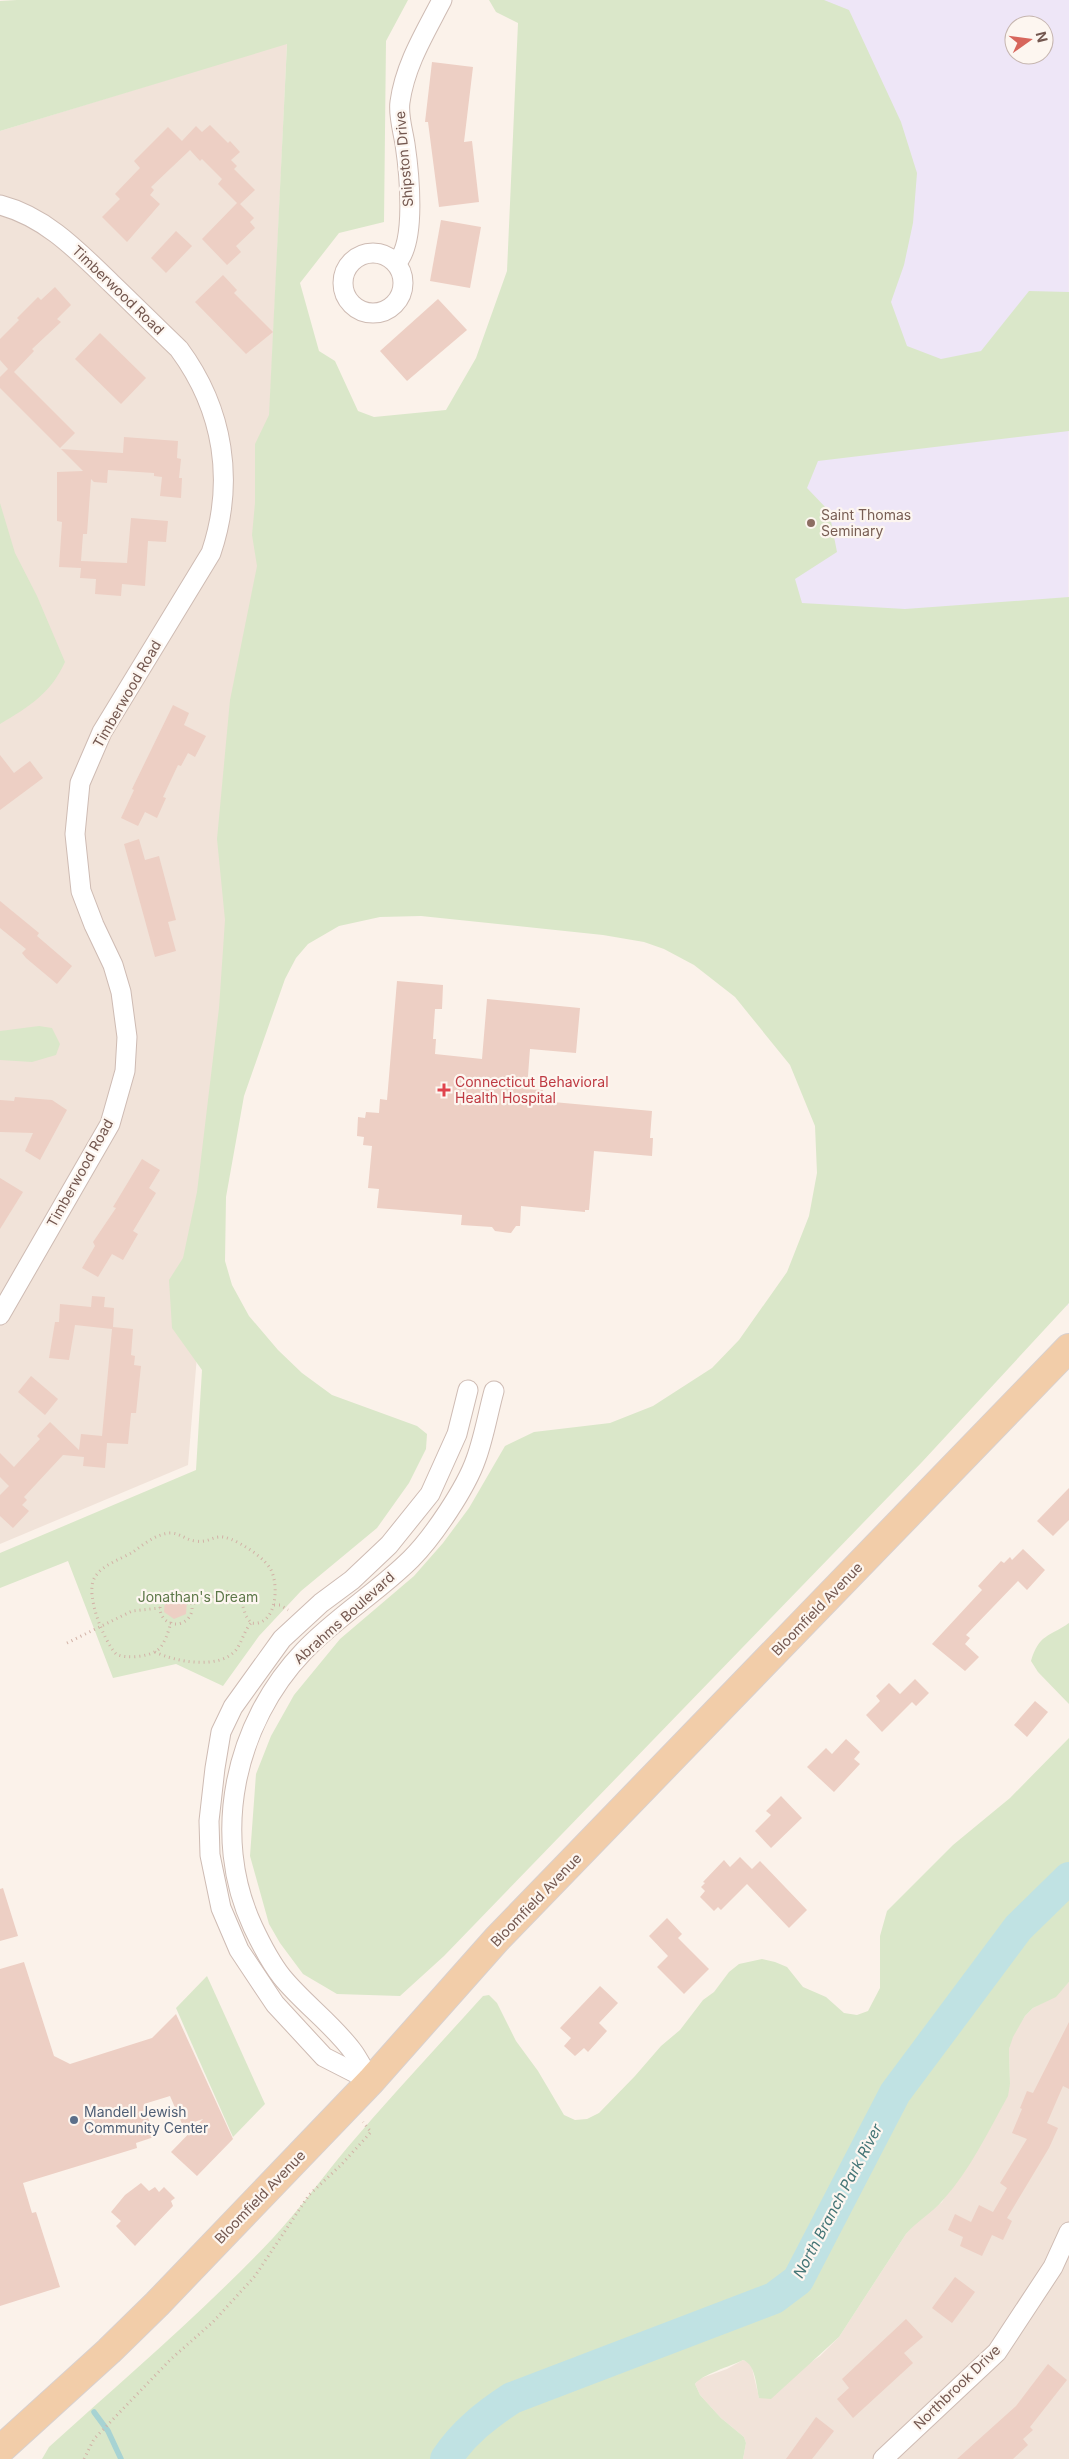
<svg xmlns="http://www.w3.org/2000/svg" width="1069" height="2459" viewBox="0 0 1069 2459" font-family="Inter,sans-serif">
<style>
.residential{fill:#f1e3d9}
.education{fill:#eee6f7;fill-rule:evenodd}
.green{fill:#dae7c9}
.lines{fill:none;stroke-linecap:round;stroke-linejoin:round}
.stream{stroke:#a7d3d3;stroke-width:5.5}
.river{stroke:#c0e2e3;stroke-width:32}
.building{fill:#edcfc4}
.minor-casing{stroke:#cebbb3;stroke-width:21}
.primary-casing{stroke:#d8d0ce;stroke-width:30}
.path{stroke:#d2b2a7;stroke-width:3;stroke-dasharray:1 4;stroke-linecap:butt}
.minor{stroke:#fff;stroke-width:19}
.primary{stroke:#f2cda9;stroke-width:28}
.education-dot{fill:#8d6e63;stroke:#fdf6f0;stroke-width:2}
.health-dot{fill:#e0444e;stroke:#fdf6f0;stroke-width:2}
.service-dot{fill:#5c6f8a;stroke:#fdf6f0;stroke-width:2}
.labels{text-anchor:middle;stroke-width:4.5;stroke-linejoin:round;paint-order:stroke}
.street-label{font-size:14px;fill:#73574f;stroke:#fdf6f0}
.education-label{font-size:14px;fill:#785e54;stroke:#fdf6f0;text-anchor:start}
.health-label{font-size:14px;fill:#be3a42;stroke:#fdf6f0;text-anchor:start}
.park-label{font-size:14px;fill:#5d7849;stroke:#fdf6f0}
.service-label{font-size:14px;fill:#4e5e75;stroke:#fdf6f0;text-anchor:start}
.water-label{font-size:15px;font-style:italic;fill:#447576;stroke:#fdf6f0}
</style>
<rect width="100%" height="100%" fill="#fbf2ea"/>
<!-- residential -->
<g class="residential">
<polygon points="287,43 263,555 188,1465 0,1544 0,131"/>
<polygon points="1069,1982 1069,2459 743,2459 746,2443 744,2437 721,2418 700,2395 695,2384 699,2379 727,2369 743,2360 748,2362 752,2368 759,2398 820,2356 839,2337 906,2234 914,2224 942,2202 1010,2084 1009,2049 1012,2037 1025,2016 1033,2008 1056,1996"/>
</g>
<!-- education -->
<path class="education" d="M576,0H1069L1068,1306L525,799ZM1014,25H1044V55H1014Z"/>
<!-- green -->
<g class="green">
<polygon points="17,0 408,0 386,41 384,222 339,233 300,283 319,351 335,361 358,411 374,417 446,410 476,358 507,271 518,23 496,12 489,0 824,0 849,10 901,122 917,173 913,223 904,265 891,302 907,346 941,359 981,351 1029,291 1069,292 1069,431 818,461 807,488 829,511 837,552 795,579 802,603 905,609 1069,597 1069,1303 922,1462 444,1956 400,1996 337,1994 303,1974 280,1943 269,1924 250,1856 256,1774 271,1736 294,1695 340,1639 414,1576 443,1543 469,1508 505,1446 534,1432 610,1423 653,1406 712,1368 739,1340 787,1272 809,1216 817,1173 815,1126 790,1065 735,997 694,965 664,949 644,942 603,935 421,916 380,917 339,926 308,944 296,958 285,979 244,1096 226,1197 225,1261 232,1285 249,1316 278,1350 302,1373 332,1395 417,1426 427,1434 426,1449 409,1483 377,1528 301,1591 259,1636 223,1686 176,1664 113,1678 68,1561 0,1588 0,1553 196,1470 202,1370 172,1328 169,1280 183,1258 197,1192 219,1008 225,920 217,839 230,700 257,566 252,535 255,503 255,444 269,415 287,44 0,131 0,1"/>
<path d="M0,503L15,553L37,596L65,662C51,693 29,707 0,724Z"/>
<polygon points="39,1026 52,1028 60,1044 56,1055 32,1062 0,1060 0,1031"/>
<path d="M1069,1623V1704L1038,1672L1031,1661C1039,1634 1049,1637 1069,1623Z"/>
<path d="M1069,1738V1982L1056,1997L1033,2008L1025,2016L1013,2037L1009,2049L1010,2084L1008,2096C988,2132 970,2170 943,2200C932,2213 917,2221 906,2234L839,2337L771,2399L759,2398C756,2386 756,2365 743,2360C731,2366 701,2375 695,2384L700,2395L721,2418L744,2437L746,2443L743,2459H42L49,2447C124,2379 203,2312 273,2238C299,2210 322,2178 347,2148C391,2096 438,2046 483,1996L489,1995L497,2003L516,2041L538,2071L564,2115L575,2120L587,2119L599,2113L635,2076L661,2046L680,2030L703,2000L714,1992L729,1972L739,1964L762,1959L775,1962L787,1967L803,1987L826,1997L844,2013L857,2015L868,2011L880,1988V1936L887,1911L953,1845L1010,1798Z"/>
<polygon points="207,1976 265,2104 233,2137 176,2008"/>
</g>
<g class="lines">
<!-- stream -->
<polyline class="stream" points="94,2412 108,2431 121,2459"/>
<!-- river -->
<path class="river" d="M446,2459C463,2433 486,2415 512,2398L774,2298L798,2280L895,2093L1018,1928L1069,1878"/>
</g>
<!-- building -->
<g class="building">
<polygon points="432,62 473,67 464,142 472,141 479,202 439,207 428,122 425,122"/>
<polygon points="210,125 228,143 230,141 240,152 231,160 237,166 234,169 255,190 240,204 254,218 250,222 255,228 236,246 241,252 227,265 202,239 237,203 218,184 222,179 202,159 200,161 190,150 151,187 154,190 150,195 160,204 127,242 102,217 120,199 115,194 140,168 134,161 168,127 182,141 196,126 202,132"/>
<polygon points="441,220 481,227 470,288 430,281"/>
<polygon points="176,231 192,246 166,273 151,258"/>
<polygon points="223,275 237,290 234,293 273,332 246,354 195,302"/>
<polygon points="55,287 71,305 57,319 61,322 32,349 34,351 14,372 75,433 60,448 0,388 0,377 8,369 0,360 0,339 19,320 17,318 38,297 41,300"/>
<polygon points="438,299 467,330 407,381 380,351"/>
<polygon points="100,333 146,378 121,404 75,359"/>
<polygon points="124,437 178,441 177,458 181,459 179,478 182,478 181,498 160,496 162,477 154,476 154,473 108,470 107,483 94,482 91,479 87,534 83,534 81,561 127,563 131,518 168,521 166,542 148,541 145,586 122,584 121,596 95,594 96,579 80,578 81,568 59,567 62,522 57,521 57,472 83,471 61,449 123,453"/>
<polygon points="173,705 189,713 184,725 206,736 195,757 188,753 181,766 178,765 163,797 166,798 157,818 145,812 138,826 121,818 134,790 132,789"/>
<polygon points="0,755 14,773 30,761 43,778 0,810"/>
<polygon points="139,839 145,860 159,856 176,920 168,922 176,951 155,957 124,844"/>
<polygon points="0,901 39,933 37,936 72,966 57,984 26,958 22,953 26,949 0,928"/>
<polygon points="397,981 443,985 442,1009 435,1009 433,1039 436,1039 435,1054 482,1059 487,999 580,1008 576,1053 530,1049 527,1089 543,1090 542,1101 652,1111 650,1138 653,1138 652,1156 594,1151 589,1210 585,1210 585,1212 521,1206 520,1226 516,1226 511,1233 495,1231 492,1227 461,1225 462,1215 377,1208 379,1189 368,1188 372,1146 363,1145 364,1137 357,1136 358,1117 365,1118 366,1112 379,1113 380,1099 387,1100"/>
<polygon points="15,1097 52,1100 67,1110 40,1160 25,1151 33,1133 0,1132 0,1100 14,1101"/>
<polygon points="142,1159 160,1170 149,1188 156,1193 133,1231 138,1234 123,1260 112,1254 98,1277 82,1268 95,1246 93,1242 116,1208 113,1207"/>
<polygon points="0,1178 23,1192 0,1229"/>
<polygon points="92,1296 105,1297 104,1307 114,1308 113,1327 133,1329 131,1355 135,1356 134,1365 141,1366 136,1413 131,1413 128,1444 107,1443 105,1468 83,1466 84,1457 63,1455 24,1497 27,1500 22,1505 29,1511 13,1528 0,1516 0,1495 9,1486 0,1477 0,1453 14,1467 40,1439 37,1436 50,1422 79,1450 81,1434 102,1436 112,1329 75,1325 69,1360 49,1358 55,1322 59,1322 60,1304 91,1307"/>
<polygon points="31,1376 58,1399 45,1415 18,1392"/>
<polygon points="1069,1488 1069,1520 1053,1536 1037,1521"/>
<polygon points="1023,1549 1045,1570 1027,1590 1018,1581 966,1635 970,1638 965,1644 979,1657 965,1671 932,1644 982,1590 978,1586 1001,1561 1004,1563 1010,1557 1012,1560"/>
<polygon points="177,1594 187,1601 186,1614 174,1619 164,1612 165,1599"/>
<polygon points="915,1679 929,1693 916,1706 912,1702 882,1732 866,1715 880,1701 876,1696 889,1683 900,1694"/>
<polygon points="1035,1701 1048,1712 1027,1737 1014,1725"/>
<polygon points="846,1739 860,1752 854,1759 860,1764 834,1792 807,1767 826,1748 832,1754"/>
<polygon points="781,1796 802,1818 771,1848 755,1831 771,1815 766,1811"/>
<polygon points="740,1857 752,1869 760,1861 807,1910 789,1928 747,1884 721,1910 718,1907 714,1911 700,1897 705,1891 701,1887 705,1883 703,1882 724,1860 730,1867"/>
<polygon points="3,1888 18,1936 0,1941 0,1889"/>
<polygon points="667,1918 682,1934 678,1938 709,1969 684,1994 657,1967 668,1956 649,1936"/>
<polygon points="24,1962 54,2056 70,2064 152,2038 176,2014 233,2139 197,2176 171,2152 203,2119 183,2126 170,2096 144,2104 154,2137 136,2143 137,2148 23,2183 32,2213 36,2212 60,2287 0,2306 0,1969"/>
<polygon points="600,1986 618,2003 599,2023 607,2031 588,2052 584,2048 575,2056 564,2046 571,2038 560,2028"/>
<polygon points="1069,2022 1069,2089 1063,2086 1047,2123 1058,2128 1049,2148 1007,2218 1012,2221 1003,2240 992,2235 982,2256 960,2246 963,2237 948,2230 955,2214 971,2222 979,2205 993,2212 1007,2188 1000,2183 1027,2139 1012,2133 1022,2109 1020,2108 1027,2091 1033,2093"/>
<polygon points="141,2183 149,2191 155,2187 159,2192 164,2187 175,2198 171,2201 173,2206 135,2246 116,2226 121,2221 111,2212 125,2195"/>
<polygon points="955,2277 975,2292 952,2323 932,2308"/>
<polygon points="906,2319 923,2337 904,2353 913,2363 853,2418 837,2399 849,2388 842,2379"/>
<polygon points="1048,2364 1067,2380 1030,2427 1033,2430 1023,2439 1028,2445 1013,2459 957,2459 1016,2406"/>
<polygon points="816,2417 834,2431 812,2459 786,2459"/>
</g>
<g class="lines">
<defs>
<g id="minor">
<path d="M0,205C46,217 78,251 111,283C134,305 156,327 179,349C224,410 235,482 211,553L102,732L80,783L75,834L81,891L94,925L113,965L121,992L127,1037L125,1071L110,1124L0,1315"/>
<circle cx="373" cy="283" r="30"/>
<path d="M396,263C417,244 409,171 405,144C403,131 398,115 400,102C405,65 425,33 442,0"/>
<polyline points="371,2081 324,2057 275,2004 239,1950 221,1908 210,1855 209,1821 215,1768 221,1732 233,1707 282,1639 321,1603 352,1580 389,1545 430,1494 457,1434 468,1390"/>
<path d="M371,2081C365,2072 360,2062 354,2053C334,2025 304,2004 282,1977C271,1963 261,1944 253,1927C210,1835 235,1723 304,1651C336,1617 378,1592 411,1559C433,1537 466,1488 476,1459C484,1437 488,1413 494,1391"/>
<polyline points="883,2459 997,2352 1053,2267 1069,2232"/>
</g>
<polyline id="primary" points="0,2450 109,2351 157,2304 371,2081 497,1939 1069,1348"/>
</defs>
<!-- minor casing -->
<use href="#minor" class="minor-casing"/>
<!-- primary casing -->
<use href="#primary" class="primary-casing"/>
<!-- path -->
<g class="path">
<circle cx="176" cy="1608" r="16"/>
<polyline points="274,1605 280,1605 288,1610"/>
<path d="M171,1622C169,1630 164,1647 156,1651C147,1657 125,1659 116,1654C104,1641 84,1593 95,1577C102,1565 121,1559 133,1552C144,1544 156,1534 170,1533C180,1533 186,1540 195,1541C214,1544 213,1529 239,1543C250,1549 265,1559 271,1570C279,1585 277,1627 251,1623L246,1616L239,1595L227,1592L191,1604"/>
<polyline points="67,1643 132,1611 160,1608"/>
<path d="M155,1652C176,1662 219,1670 236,1650C242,1642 244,1631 251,1623"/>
<polyline points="84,2459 94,2439 171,2359 213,2322 235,2298 255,2276 309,2195 341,2165 371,2132 363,2122"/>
</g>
<!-- minor -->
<use href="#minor" class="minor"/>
<!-- primary -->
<use href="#primary" class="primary"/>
</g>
<!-- markers -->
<circle class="education-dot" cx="811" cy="523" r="5"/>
<path class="health-dot" d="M441.5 1082.5h5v5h5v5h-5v5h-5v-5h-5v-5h5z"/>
<circle class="service-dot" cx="74" cy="2120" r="5"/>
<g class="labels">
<!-- street labels -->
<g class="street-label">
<text transform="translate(404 159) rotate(-95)" y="5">Shipston Drive</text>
<text transform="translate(118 290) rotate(44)" y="5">Timberwood Road</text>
<text transform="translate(127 694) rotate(-60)" y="5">Timberwood Road</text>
<text transform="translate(80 1173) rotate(-61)" y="5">Timberwood Road</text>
<text transform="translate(817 1609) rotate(-46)" y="5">Bloomfield Avenue</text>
<text transform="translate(344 1618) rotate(-42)" y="5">Abrahms Boulevard</text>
<text transform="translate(536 1900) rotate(-46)" y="5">Bloomfield Avenue</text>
<text transform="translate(260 2197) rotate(-46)" y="5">Bloomfield Avenue</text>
<text transform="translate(957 2387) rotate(-44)" y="5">Northbrook Drive</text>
</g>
<!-- education labels -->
<g class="education-label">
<text x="821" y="520">Saint Thomas<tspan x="821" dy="16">Seminary</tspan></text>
</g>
<!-- health labels -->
<g class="health-label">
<text x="455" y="1087">Connecticut Behavioral<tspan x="455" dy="16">Health Hospital</tspan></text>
</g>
<!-- park labels -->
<g class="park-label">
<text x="198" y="1602">Jonathan's Dream</text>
</g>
<!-- service labels -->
<g class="service-label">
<text x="84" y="2117">Mandell Jewish<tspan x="84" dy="16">Community Center</tspan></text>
</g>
<!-- water labels -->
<g class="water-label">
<text transform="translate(838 2201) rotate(-62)" y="5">North Branch Park River</text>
</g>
</g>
<!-- north arrow -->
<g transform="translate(1029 40) rotate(76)"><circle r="24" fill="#fdf6f0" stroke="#c6b6b0"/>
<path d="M0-4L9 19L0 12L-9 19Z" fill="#d7665c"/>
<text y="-8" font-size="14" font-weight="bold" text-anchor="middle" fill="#73574f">N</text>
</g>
</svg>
